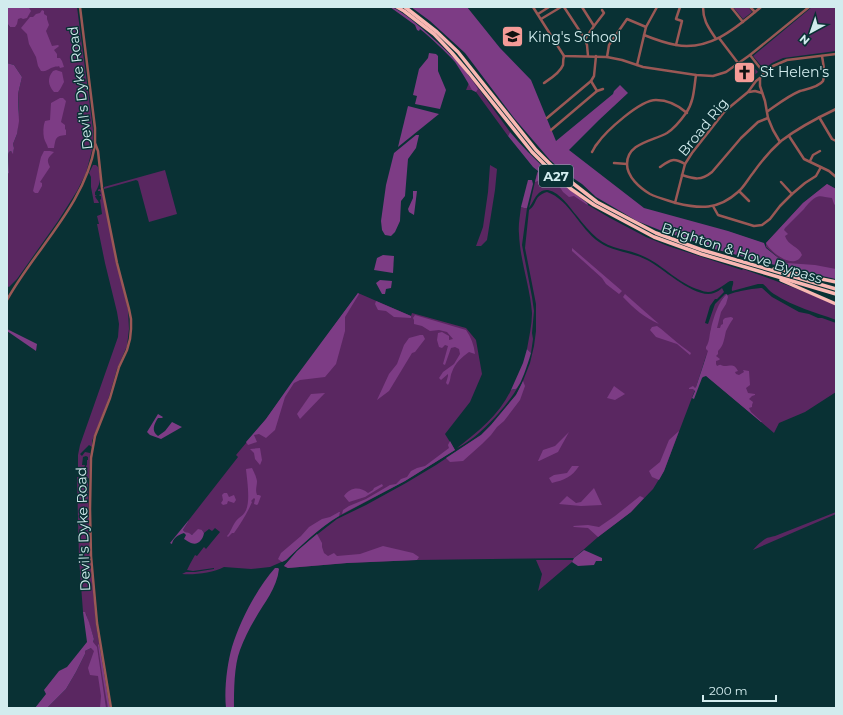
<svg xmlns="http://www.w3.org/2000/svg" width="843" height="715" viewBox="0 0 843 715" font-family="Montserrat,sans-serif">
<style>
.green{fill:#5a2761}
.forest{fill:#7d3c85}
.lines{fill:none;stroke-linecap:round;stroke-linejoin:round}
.minor{stroke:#9a5855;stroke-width:2.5}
.highway{stroke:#f9b7b3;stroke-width:3.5}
.labels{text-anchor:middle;stroke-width:3;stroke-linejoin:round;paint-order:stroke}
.shield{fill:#093134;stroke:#96b4b6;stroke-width:1}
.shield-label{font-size:13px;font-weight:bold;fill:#d2ecee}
.poi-label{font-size:14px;fill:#d2ecee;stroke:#093134;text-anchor:start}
.street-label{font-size:14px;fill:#d2ecee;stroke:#093134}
</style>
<rect width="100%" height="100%" fill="#093134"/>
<!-- green -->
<g class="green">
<polygon points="19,7 77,7 93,129 93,138 92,150 86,173 77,191 58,221 17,279 9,287 7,286 7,175 9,173 8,155 9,152 11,151 13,153 14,148 13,144 17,134 19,109 18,94 22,77 14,65 7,63 7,23 10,27"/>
<polygon points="733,7 748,7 752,12 743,19"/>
<polygon points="812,7 836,7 836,51 783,58 772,63 764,69 753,56"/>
<polygon points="748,62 749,62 758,72 746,82 735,71"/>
<polygon points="471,78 510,132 508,136 476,92 472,90 466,90"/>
<path d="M93,165H96L98,167C101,177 101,182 96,191L95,192V195L97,196H95C96,199 98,200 99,203H94L91,187V177L89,173Z"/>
<polygon points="490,165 497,169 495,190 487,240 481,246 476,246 483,227 488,192"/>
<path d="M543,166L574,193L587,203L588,205L610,218L646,237L668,246L742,270L743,269C774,280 806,292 836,305V320C815,312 794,307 774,294C770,292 767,287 763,284H758L732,291C731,287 734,285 733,281H730C723,285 716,292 708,292C706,292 702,291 700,290C679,284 664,266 645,257C630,249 611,250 597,238C590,232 583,224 577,216C569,207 561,193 548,190C537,189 534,201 529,208L537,173Z"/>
<polygon points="165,170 177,214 149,222 138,181 136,180 104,189 104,187"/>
<polygon points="827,184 836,189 836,279 808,273 781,260 766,247 766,243 803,203"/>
<polygon points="99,189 102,190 115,255 128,309 129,329 127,346 117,369 108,400 96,431 92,441 92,447 89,445 80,454 82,456 85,452 90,453 89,478 87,479 85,477 86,466 87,465 87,460 88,460 88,457 86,456 83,457 82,465 85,465 84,468 84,467 78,467 78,455 80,445 118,337 119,324 117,312 105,263 97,224 99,224 97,216 102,214 100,200 101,199 101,196 100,196 99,195 101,194 100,191 98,191 98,190"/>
<path d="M547,192C570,200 579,228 599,242C613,252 632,252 647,260C663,268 696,300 714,293C717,292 720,290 722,288L724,292L717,299H715L710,306L705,323L708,324L715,304L725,294H727L723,298L720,304C722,302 724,298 726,296C732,292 755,288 762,288L772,297L799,312L809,314L818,318H822L836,323V392L805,412L779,423L774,433L702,372L707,353L696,387L664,471L653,489L631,512L598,537L574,558L417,560L347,563L288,568L284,566L297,552L310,540L337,519L366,505L406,483L436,465L481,435L491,425L516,395L521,386L530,363L534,346L536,331V304L525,248L529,210C538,204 533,196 547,192Z"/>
<path d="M521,207L524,208H527L522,245L532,297L534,311L532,333L533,339L531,353L527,349C529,337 532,325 532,313C530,286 520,261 519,234C518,225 520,216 521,207Z"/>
<path d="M358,293L411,316L412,313L466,328L476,340L482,374L470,402L445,434L455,450L405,481L330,521L309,538L286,560L270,567L251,569L224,567C213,573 194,575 182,574L186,572H195L214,569V568L193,571L187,570L190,564L195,555L197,556L204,547L206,549L220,532L215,528L212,531L209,529L204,533L202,530L192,535L185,532L183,530L188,522V521L238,457L236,455L266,419Z"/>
<path d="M518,387C507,406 478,439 457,448C478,432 500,414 511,390H514Z"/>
<polygon points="77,477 84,478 85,480 88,482 90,553 96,624 110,708 47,708 66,689 76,672 85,654 85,651 91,648 94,639 86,614 83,612 79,558"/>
<path d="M836,512V514L753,550C755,547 762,541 765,539C768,537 772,537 775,536Z"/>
<polygon points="536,560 573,560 572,562 538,591 542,574"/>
</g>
<!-- forest -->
<g class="forest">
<polygon points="7,7 31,7 29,8 31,11 27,18 23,19 21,18 18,19 17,24 15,27 10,27 7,23"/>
<path d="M390,7C401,7 445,49 455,59C464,68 471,79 478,89L476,92L472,90C467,81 461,71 455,62C446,52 431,38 420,29L419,31L417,30L415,25Z"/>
<polygon points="411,7 467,7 500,48 531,80 556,141 613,94 614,91 620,85 628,93 599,120 569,150 644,208 728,231 764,243 766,248 781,260 787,263 815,265 836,269 836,279 771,264 703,246 703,244 662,231 637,221 596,197 582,184 561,170 550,160 514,118 465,53 452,41 430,21"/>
<path d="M42,10L44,11V14L47,16V19L49,25L46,31L52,46L58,45L59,46L58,47L54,50L57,54V58H60L62,61L64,67L60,68L59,66C58,67 56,66 54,67C49,68 47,72 41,71L38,66L36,57L29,44L27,34L21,28L30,17H33L36,14L40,13Z"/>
<polygon points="429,53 436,54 438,56 438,71 446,90 440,109 415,104 417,96 413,95 419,69 428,58"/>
<polygon points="7,63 14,65 22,77 18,94 19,121 17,134 13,144 14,148 13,154 11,151 9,152 8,155 9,173 7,175"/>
<path d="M56,70L62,72L64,82C62,85 61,89 58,92H54C48,85 47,78 53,71Z"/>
<path d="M60,98H63L66,101L61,122L65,125V129L66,130V135C55,136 56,138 54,148H48C47,144 45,142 44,138C43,133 43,126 45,121L50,120L51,103Z"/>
<polygon points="408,106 439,114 398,147"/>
<path d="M510,132C533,159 559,183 587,203L588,205L586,204L574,196L569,197L563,192L559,186L556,183L549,181L543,175L538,181L535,182L538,171L533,167L508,136Z"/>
<polygon points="416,135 419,135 416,148 408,159 405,196 401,201 400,221 395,232 391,236 385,235 382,230 381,221 386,185 394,153"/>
<path d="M44,151H50L54,152C48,158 46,159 50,167L40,182L42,183V186L38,193H35L33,191L41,157Z"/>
<polygon points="528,180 532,180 533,184 527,208 524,208 521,207"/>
<path d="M827,184L836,189V206L834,204L832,198C821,197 819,193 810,202C808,204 806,206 804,209L785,228L784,230L788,234L785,236C788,246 799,246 802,255C800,258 799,260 795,261C785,263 770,251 766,243L803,203Z"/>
<polygon points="413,191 417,191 414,215 409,212 408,209 413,198"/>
<polygon points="572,248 622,291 619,294 606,284 602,278 572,251"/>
<polygon points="383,255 394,256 393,273 374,270 377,258"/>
<polygon points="380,280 392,281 391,288 386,289 385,294 382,294 376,283"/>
<polygon points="358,293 359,294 345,317 345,331 336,364 325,377 300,380 294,383 285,397 275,430 266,438 259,434 254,435 257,442 248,445 246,442 266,419 292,382"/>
<path d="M625,294L659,324C645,318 633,308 623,297Z"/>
<path d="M727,294L728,297L726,304L721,312L717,328H720L721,325L723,324V320L725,318L731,317L733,318V319C730,323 728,327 726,331C724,339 724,345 718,351V354L716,356L720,359L719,360L716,361V364L717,366C723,364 718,365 724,366C731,366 734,363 738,371L735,372L736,374L739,375L744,372L743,370L749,371L750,385L746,388L748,393L755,394V395L752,396L749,399L753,402L752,405V407L749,408L751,412L762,422H761L706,376L703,377L702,378L694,399L692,398L695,391L693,389H689V388L693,386L695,388L696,387L708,351L706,349V347C710,341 709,335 711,329C713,319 719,300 727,294Z"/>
<polygon points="376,301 411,316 411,318 394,317 386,311 378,310 375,304"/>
<path d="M415,315L466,330C471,337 474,345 475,354L469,352C462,357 455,363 452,372C450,376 451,380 448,385L446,383L448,376V374L441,380L439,378L443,372L454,364L460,354L459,349L455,347L451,348L445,365L443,364L448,346L445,345L442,348L439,347L437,340L438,333L442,332L449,336V340L453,339L447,332L439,330L430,331L422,326L414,324V320L413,318Z"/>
<path d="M657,326C663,330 667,334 673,339C678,344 685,348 691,353L690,355L677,344L656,337L650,330L652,327Z"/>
<polygon points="7,329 37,344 36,351 7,331"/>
<polygon points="420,335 423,335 425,339 415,352 412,353 389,391 377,400 389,374 397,364 404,345 409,338"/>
<path d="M527,349L531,353C529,360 522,383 517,388C515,390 514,389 511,390L523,363Z"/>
<polygon points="523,381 525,386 520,400 504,421 497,427 491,435 482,444 463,461 450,462 446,458 481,435 491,425 516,395"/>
<polygon points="614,386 625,394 615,400 607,398"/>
<polygon points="325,393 300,419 297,414 311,394"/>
<path d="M158,414L163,417L162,418H158C154,424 151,431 158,436L165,431L172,422L182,427L161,439L150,435L147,432Z"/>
<polygon points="679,431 664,471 659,480 652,477 649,471 660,462 669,440"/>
<polygon points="569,432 558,452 539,461 538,461 543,450 555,446"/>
<polygon points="450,441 455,450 405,481 342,514 343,510 349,506 366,499 390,485 396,484 401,479 407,477 411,471 417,468 425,466 449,448 448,445"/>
<polygon points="260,448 262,460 260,465 255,459 254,453 250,449"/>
<path d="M572,466H579C572,477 564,480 552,483L549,478L554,475L567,473Z"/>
<path d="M252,468C254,472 256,476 257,481C257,486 255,490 257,495H259L261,496L258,504L257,505L254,504L255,499L254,498L251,501L252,502C247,514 241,523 234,533H232L228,537L227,536C231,532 232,526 236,521C239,517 243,516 245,512C251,503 247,480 246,469Z"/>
<path d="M382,484L383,486L365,497L349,502L344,496C350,487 360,486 368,493L373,490L374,488Z"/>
<polygon points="594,488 602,505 581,506 559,504 567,496 576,503 581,502"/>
<polygon points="224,493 227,493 229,497 234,495 236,500 234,503 228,501 227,504 223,505 221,503 223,500 222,495"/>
<polygon points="640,496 644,498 631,512 598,537 588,528 574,527 573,526 588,525 599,527 615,516"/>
<path d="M339,512H340L339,516C319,528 303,544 286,560L282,562L278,559L281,553L301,536L309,527L322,519L330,517Z"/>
<path d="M188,521V522L183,530L185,532L189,533L192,535L198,529L202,530L204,533C203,540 197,547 189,542C187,541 186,540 184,539L186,535L184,533C178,535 173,538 172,544L170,543Z"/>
<polygon points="317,534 322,543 322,547 324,553 328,556 334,553 337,556 360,554 383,546 413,553 419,557 417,560 347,563 288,568 284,566 297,551"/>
<polygon points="584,550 602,558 602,561 596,561 594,565 578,566 572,562 574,558"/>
<path d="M275,568H278L279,569C277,588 264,603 255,619C249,629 244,639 240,650C234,666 234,690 234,708H226C224,690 227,664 232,647C240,621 257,588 275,568Z"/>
<polygon points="83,612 85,612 89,622 94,639 93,642 97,647 106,708 100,708 101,696 98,676 90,675 88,668 94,651 91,648 85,651 85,654 76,672 66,689 47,708 35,708 46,694 44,690 59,671 67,667 87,642"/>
<path d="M99,644L110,708H108C104,687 101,666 98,645Z"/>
</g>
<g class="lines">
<!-- minor -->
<g class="minor">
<polyline points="80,7 95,128 95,143 98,151 102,188 117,263 129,309 131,319 131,329 130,339 127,350 119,367 110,398 95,436 91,458 90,509 91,556 97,623 111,708"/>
<polyline points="533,7 564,56 607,57 622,60 643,67 696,75 713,76 726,72 750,55 809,7"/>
<polyline points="564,7 585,39 587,45 588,56"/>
<polyline points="582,7 594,26 585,39"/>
<path d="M703,7C703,21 709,28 716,39"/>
<polyline points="731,7 743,22"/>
<polyline points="750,7 755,12"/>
<polyline points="538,14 549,7"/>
<polyline points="541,19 561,7"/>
<polyline points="594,26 604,13 602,10"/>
<path d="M644,35C654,39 665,43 676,45C711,51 737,27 761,7"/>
<polyline points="719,38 738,63"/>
<polyline points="676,45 682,21 676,19 680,7"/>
<polyline points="750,55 764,73 760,78 760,86 765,101 768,118 773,130 780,142"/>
<polyline points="607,57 609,45 627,19 646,27"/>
<polyline points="637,65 646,27 657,7"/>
<polyline points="764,73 773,66 787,60 836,54"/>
<path d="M696,75C694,88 694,102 686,113C681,120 675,128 667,133C653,141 627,143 627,164C627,177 640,188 650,194C658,198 667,200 676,203C700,209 718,210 738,192C744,187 748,179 753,173C760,163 772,149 781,141C798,128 817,118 836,109"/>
<path d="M544,83C550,79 560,73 563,65C563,62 563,59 564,56"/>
<polyline points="597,91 603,89"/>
<polyline points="749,92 755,91 762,93"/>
<path d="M768,111C778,104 788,96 800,91C807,89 819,87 823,81C826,74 823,63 822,56"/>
<polyline points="819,117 832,139 836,141"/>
<polyline points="547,118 591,81 594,76 596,56"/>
<polyline points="551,130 597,91 591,81"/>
<polyline points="789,136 804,159 829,171 836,177"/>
<path d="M592,152C594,149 595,146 597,144C606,131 640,100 656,100C668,100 678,105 687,113"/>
<polyline points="810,161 813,155 820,151"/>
<polyline points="614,163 627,164"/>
<path d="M660,167C670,160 673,157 685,164"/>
<path d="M682,175C694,179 701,181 712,172L741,138L758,122L768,118"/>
<polyline points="781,182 792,194"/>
<polyline points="739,191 749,201"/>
<polyline points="675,203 685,164 692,153 725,111 748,92 756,81 760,78"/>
<polyline points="713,206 718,215 754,226 762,225 770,219 780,206 792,194 805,183 816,176 821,167"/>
<path d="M7,300C35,249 85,205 95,145"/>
</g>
<!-- highway -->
<g class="highway">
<polyline points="397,7 404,11 434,34 452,53 469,73 532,152 553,173 571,189 594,205 654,237 701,254 836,294"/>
<polyline points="405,7 437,32 458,52 536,150 557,171 597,202 656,233 702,250 836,289"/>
<polyline points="774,269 836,282"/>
<polyline points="781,280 836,304"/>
</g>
</g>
<!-- icons -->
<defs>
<symbol id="school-square" viewBox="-11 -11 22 22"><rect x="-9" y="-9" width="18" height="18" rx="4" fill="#f59b97" stroke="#093134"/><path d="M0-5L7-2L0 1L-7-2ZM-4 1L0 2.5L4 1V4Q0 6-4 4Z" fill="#111"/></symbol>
<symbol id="church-square" viewBox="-11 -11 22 22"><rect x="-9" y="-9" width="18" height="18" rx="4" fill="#f59b97" stroke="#093134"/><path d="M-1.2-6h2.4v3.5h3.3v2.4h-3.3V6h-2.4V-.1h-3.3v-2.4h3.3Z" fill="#111"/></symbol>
</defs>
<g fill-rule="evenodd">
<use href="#school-square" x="500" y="24" width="25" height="25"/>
<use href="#church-square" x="732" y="60" width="25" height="25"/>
</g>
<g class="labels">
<!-- shield labels -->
<rect class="shield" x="539" y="165" width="34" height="22" rx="3"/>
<g class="shield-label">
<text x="556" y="181">A27</text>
</g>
<!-- poi labels -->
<g class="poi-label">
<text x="528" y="42">King's School</text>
<text x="760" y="77">St Helen's</text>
</g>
<!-- street labels -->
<g class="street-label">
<text transform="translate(80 88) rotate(-97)" y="5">Devil's Dyke Road</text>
<text transform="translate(703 127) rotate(-51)" y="5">Broad Rig</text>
<text transform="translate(742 253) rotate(18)" y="5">Brighton &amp; Hove Bypass</text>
<text transform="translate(83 529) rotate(-92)" y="5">Devil's Dyke Road</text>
</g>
</g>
<!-- border -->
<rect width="843" height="715" fill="none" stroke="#d2ecee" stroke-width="16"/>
<!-- north arrow -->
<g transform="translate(811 32) rotate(220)" stroke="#093134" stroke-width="3" paint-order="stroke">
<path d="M0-3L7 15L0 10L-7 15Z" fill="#d2ecee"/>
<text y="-6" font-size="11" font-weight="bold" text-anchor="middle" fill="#d2ecee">N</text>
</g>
<!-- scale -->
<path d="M703 695v6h73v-6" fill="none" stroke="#d2ecee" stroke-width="2"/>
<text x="709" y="695" font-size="12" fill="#d2ecee" stroke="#093134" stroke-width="3" paint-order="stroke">200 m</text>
</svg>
